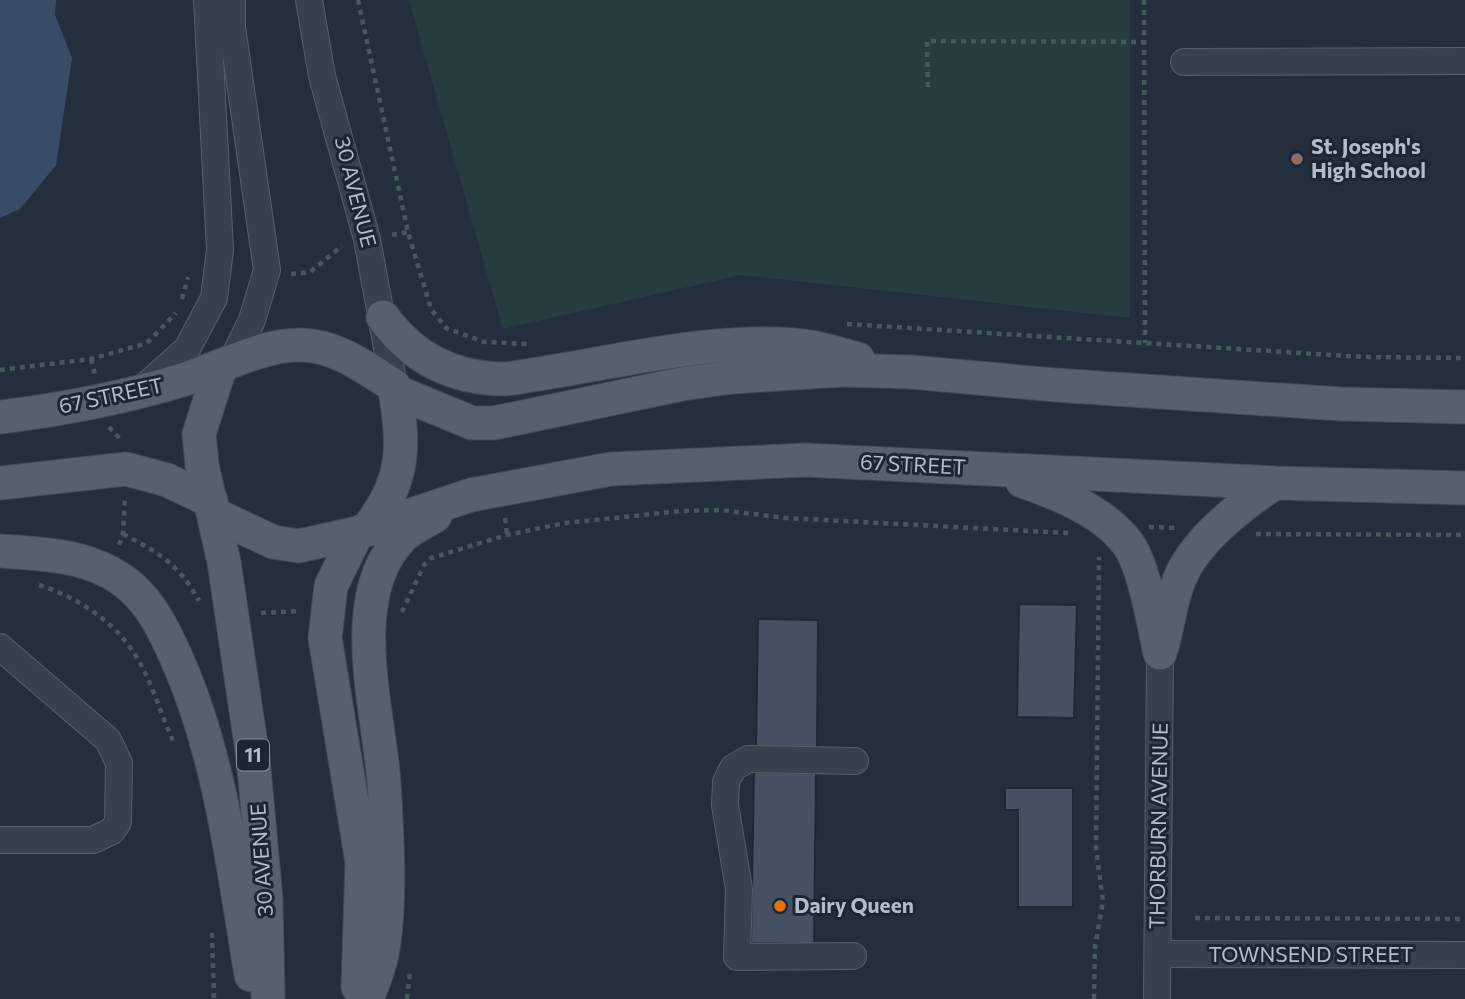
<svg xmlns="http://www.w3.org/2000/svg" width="1465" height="999" viewBox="0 0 1465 999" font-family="Commissioner,sans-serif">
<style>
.green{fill:#263c3f}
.water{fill:#394c67}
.building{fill:#455162;stroke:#1f2835;stroke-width:2}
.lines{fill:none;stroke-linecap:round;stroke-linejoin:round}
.minor-casing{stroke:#565f6c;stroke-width:28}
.major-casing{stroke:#414a57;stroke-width:35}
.path{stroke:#44595c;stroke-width:4.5;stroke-dasharray:5 5;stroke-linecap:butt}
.minor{stroke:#38414e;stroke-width:26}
.major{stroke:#56606e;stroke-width:33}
.education-dot{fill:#8d6e63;stroke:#1d2633;stroke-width:2.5}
.food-dot{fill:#e8710a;stroke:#1d2633;stroke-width:2.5}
.labels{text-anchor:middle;stroke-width:6;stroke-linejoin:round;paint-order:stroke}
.shield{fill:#1d2633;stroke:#878f9c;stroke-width:2}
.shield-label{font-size:19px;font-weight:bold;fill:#b4bcc9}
.poi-label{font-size:21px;font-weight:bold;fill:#b4bcc9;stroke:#1d2633;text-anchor:start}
.street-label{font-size:21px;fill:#b4bcc9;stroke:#1d2633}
</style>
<rect width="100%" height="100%" fill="#242f3e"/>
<!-- green -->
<polygon class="green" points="409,0 1130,0 1130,318 741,275 503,329"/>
<!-- water -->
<polygon class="water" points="0,0 56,0 55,15 72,58 56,165 20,209 0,218"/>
<!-- building -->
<g class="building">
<polygon points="1019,604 1077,605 1074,718 1017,717"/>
<polygon points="758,619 818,620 817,748 756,748"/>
<polygon points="754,772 816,773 814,944 751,943"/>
<polygon points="1005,788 1073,788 1073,907 1018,907 1018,810 1005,810"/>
</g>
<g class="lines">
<defs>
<g id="minor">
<polyline points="309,0 322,76 367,239 394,386"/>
<polyline points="1184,62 1465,61"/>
<polyline points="230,365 252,320 267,270 232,27 232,0"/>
<polyline points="141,390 187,349 214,298 220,250 207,0"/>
<polyline points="0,647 108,740 119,763 118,822 112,831 93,840 0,840"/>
<polyline points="1158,954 1465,955"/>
<polyline points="853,956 737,957 739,889 725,805 726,782 733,768 748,759 855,761"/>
<polyline points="1157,999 1160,653"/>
</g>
<g id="major">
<path d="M383,317C413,359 455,379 506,379C598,367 720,333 811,347C827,350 842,355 858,359"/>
<polyline points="220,368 199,434 202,465 224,562 253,758 266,899 268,999"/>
<polyline points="395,391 472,423 494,423 682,384 732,377 842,370 911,372 1055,385 1341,404 1465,407"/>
<path d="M0,417C60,410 121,398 179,381C215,370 259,346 296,345C332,343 365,367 394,386C405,443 406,481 368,528"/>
<path d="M1022,481C1058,493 1105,512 1128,544C1145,568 1153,623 1160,653"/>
<polyline points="0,483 126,469 167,480 211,501"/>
<polyline points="214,514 273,542 299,546 357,533 471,495 611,469 805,460 1275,483 1465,488"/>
<polyline points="357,533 331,586 325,638 362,862 358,987"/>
<path d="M0,551C46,554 94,555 131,587C153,606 165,633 177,659C221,759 233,867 251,975"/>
<path d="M1162,647C1168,625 1171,599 1180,578C1195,541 1242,504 1275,483"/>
<path d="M367,999C373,983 381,965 383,948C391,903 387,830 384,783C379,710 343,595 403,536C412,528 425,522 435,516"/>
</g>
</defs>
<!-- minor casing -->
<use href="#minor" class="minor-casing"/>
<!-- major casing -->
<use href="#major" class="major-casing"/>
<!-- path -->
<g class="path">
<polyline points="358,0 408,232 431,309 446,328 484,342 529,344"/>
<polyline points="1144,0 1145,343"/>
<polyline points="928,87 927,41 1144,42"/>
<polyline points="392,235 408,232"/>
<polyline points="291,274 310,272 342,246"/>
<polyline points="182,299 188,277"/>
<polyline points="847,324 1363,357 1465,358"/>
<polyline points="91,359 95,375"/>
<polyline points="0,370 91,359 147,343 176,313"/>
<polyline points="109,427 122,441"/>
<polyline points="505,518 507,535"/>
<polyline points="1149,527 1179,528"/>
<path d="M123,534C159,553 179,564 199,601"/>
<polyline points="1256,534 1465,535"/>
<polyline points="119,545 123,534 125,498"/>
<path d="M39,585C74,596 111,619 132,650C150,676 160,712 173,741"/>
<polyline points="402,612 424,565 431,558 507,535 565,523 682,511 720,510 786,518 1068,533"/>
<polyline points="261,613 301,611"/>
<polyline points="1195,918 1465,919"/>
<polyline points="212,933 214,999"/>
<polyline points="407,999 410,972"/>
<polyline points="1094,999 1095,947 1103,901 1096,849 1099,557"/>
</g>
<!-- minor -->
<use href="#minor" class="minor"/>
<!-- major -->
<use href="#major" class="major"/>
</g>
<!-- markers -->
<circle class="education-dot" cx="1297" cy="159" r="7"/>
<circle class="food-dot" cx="780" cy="906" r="7"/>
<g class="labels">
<!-- shield labels -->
<rect class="shield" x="237" y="739.5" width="32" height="31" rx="5"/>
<g class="shield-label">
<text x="253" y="762">11</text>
</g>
<!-- poi labels -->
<g class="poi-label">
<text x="1311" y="154">St. Joseph's<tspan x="1311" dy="24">High School</tspan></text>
<text x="794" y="913">Dairy Queen</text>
</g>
<!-- street labels -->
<g class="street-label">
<text transform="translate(355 192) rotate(76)" y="7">30 AVENUE</text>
<text transform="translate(111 396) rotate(-12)" y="7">67 STREET</text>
<text transform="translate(913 465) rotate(3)" y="7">67 STREET</text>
<text transform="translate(1159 826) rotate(-89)" y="7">THORBURN AVENUE</text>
<text transform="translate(262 860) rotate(-94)" y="7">30 AVENUE</text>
<text x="1311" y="962">TOWNSEND STREET</text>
</g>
</g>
</svg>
